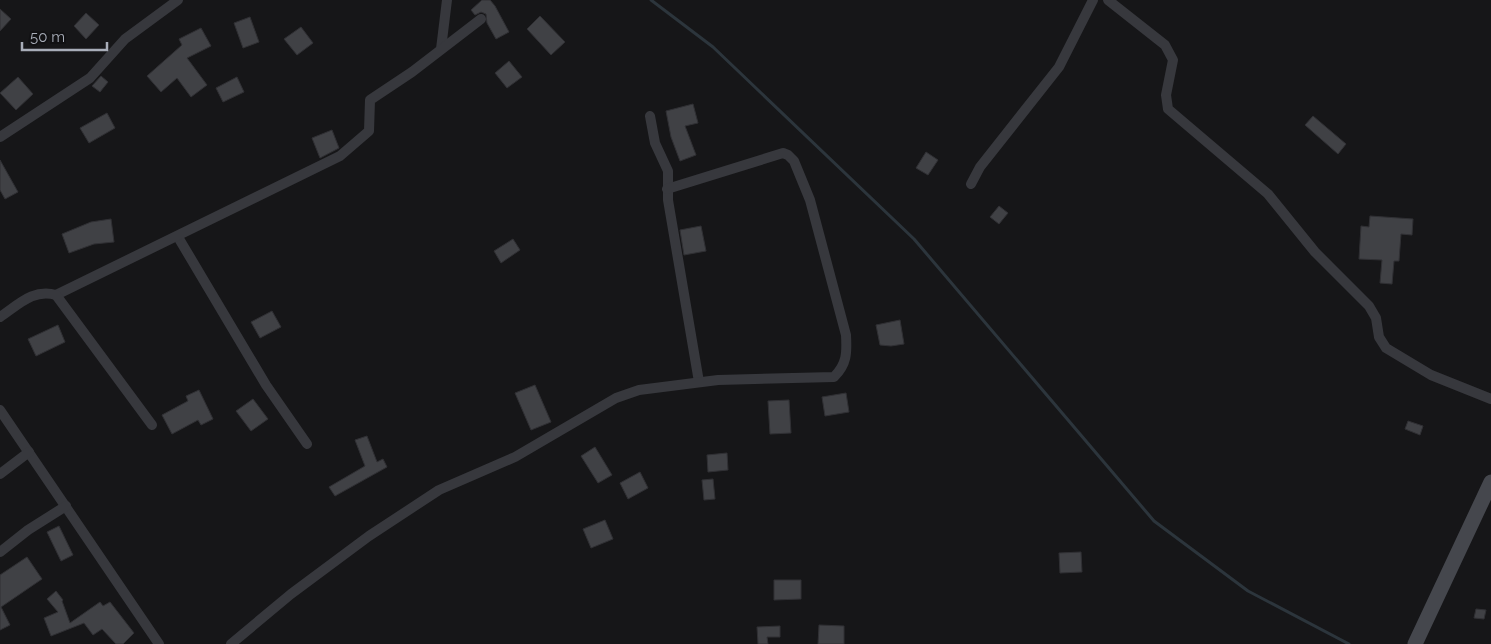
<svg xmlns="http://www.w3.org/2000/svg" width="1491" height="644" viewBox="0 0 1491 644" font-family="Raleway,sans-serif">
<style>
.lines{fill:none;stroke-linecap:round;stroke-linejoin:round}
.stream{stroke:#2c353c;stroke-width:3}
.building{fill:#404145;stroke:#303034}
.minor{stroke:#37383d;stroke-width:10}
.secondary{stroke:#45474d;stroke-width:15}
</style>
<rect width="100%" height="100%" fill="#161618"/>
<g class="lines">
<!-- stream -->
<polyline class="stream" points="651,0 713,47 914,239 1154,521 1248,591 1349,644"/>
</g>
<!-- building -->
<g class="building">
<polygon points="482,0 490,0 495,6 509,32 496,39 487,23 486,14 481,12 475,15 471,10"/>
<polygon points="0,9 11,19 0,31"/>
<polygon points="86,13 99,25 86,39 74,26"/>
<polygon points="540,16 565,42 551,55 527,29"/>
<polygon points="250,17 259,42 243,48 234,23"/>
<polygon points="301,27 313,43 297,55 284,39"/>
<polygon points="201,28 211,46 187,58 207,85 191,97 177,78 161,92 147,76 182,45 179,39"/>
<polygon points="509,61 522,77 507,88 495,73"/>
<polygon points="101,76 108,82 100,92 92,86"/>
<polygon points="18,77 33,94 16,110 0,93"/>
<polygon points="237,77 244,92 223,102 216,88"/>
<polygon points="693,104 698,123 685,126 696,155 680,161 671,137 666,111"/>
<polygon points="107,113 115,128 89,143 80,128"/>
<polygon points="1313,116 1346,144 1338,154 1305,125"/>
<polygon points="332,130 339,148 320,158 312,138"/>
<polygon points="926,152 938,160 928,175 916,168"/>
<polygon points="0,160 18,192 5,199 0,190"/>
<polygon points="999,206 1008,213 999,224 990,217"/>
<polygon points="1370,216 1413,219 1412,235 1401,234 1399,261 1394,261 1392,284 1380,283 1382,260 1359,259 1361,226 1369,227"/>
<polygon points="111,219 114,242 94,244 69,253 62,234 91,222"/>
<polygon points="701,226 706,251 684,255 680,230"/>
<polygon points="513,239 520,250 501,263 494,251"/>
<polygon points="272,311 281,327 260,338 251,322"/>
<polygon points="900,320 904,344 891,346 880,345 876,325"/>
<polygon points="58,325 65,342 36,356 28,339"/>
<polygon points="535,385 551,422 531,430 515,393"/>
<polygon points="199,390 213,419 201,425 198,420 172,434 162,415 188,401 186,396"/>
<polygon points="846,393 849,412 825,416 822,397"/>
<polygon points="253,399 268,419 251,431 236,411"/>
<polygon points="789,400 791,433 770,434 768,401"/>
<polygon points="1408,421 1423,426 1420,435 1405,429"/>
<polygon points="367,436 377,462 383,459 387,467 335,496 329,487 365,466 355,440"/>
<polygon points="595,447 612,475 598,483 581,456"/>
<polygon points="727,453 728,470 708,472 707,455"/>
<polygon points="640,472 648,488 628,499 620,483"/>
<polygon points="713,479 715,499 704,500 702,480"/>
<polygon points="605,520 613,539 591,548 583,529"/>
<polygon points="59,526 73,555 61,561 47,532"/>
<polygon points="1081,552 1082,572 1060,573 1059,553"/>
<polygon points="27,557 42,579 1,607 10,625 0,630 0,575"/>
<polygon points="774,580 801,580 801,599 774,600"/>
<polygon points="56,591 63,600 62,601 70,623 100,602 103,606 110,602 134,633 123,644 116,644 102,629 93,635 84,623 51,636 44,618 58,612 47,599"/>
<polygon points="1476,609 1486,610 1484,619 1474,618"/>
<polygon points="819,625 844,626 844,644 818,644"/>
<polygon points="780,626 780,637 767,637 768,644 758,644 757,627"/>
</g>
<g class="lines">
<!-- minor -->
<g class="minor">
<polyline points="1108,0 1165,45 1173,60 1166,95 1168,109 1268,194 1315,252 1369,306 1376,318 1379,337 1386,348 1431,375 1491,399"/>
<polyline points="441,49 447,0"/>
<polyline points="650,116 655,143 668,171 668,200 699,382"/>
<polyline points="0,137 90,78 125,39 178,0"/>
<polyline points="971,184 980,167 1059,67 1093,0"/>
<polyline points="178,237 266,385 307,444"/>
<polyline points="56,295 340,156 369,131 370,100 412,72 481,19"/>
<path d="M0,317C18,305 34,288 56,295L152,425"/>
<polyline points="0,410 159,644"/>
<polyline points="0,474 29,452"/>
<polyline points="0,552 28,530 66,506"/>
<path d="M231,644L291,594L369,536L439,490L515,457L616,398L639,390L718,380L834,377C847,364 847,353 846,335L810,200L794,161L788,155L783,153L667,189"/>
</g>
<!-- secondary -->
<polyline class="secondary" points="1415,644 1491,482"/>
</g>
<!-- scale -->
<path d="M22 42v8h85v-8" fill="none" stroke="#a8adb8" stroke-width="2.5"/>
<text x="30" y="42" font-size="15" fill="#a8adb8" stroke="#111113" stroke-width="4" paint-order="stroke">50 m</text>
</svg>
